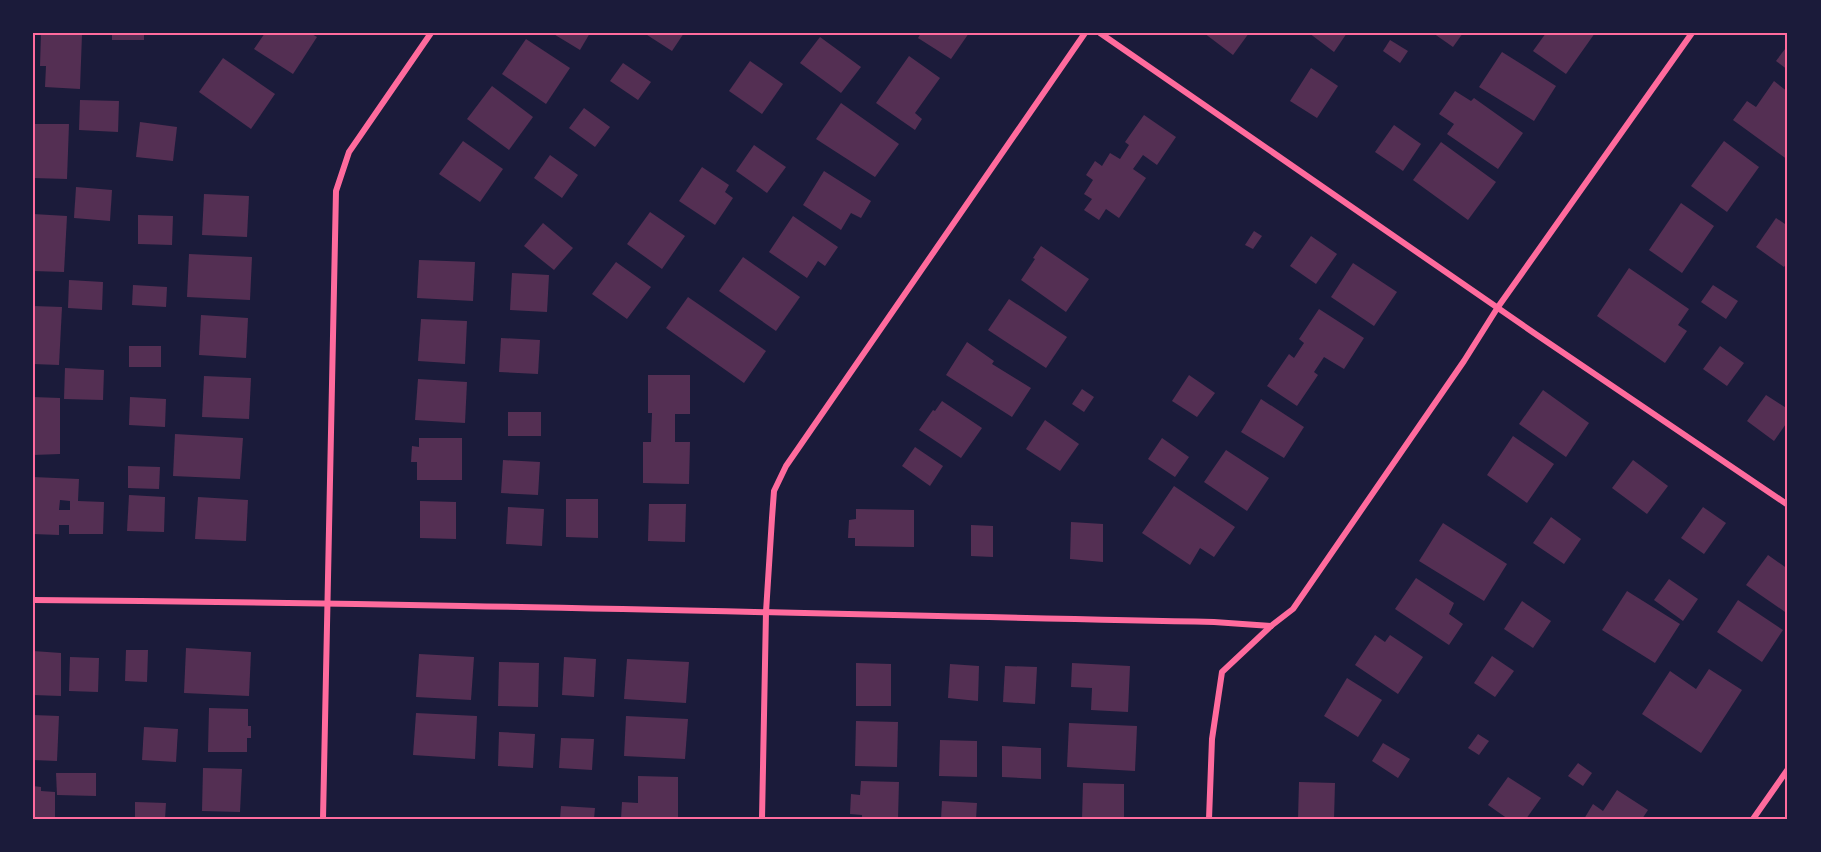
<svg xmlns="http://www.w3.org/2000/svg" width="1821" height="852" viewBox="0 0 1821 852" font-family="Lato,sans-serif">
<style>
.building{fill:#542f53;fill-rule:evenodd}
.lines{fill:none;stroke-linecap:round;stroke-linejoin:round}
.minor{stroke:#ff6b9d;stroke-width:6}
.neatline{fill:none;stroke:#ff6b9d;stroke-width:2}
</style>
<rect width="100%" height="100%" fill="#1b1b3a"/>
<!-- building -->
<g class="building">
<polygon points="41,33 82,34 80,89 45,87 46,66 40,66"/>
<rect x="112" y="33" width="32" height="7"/>
<polygon points="265,33 310,33 317,37 293,74 254,49"/>
<polygon points="552,33 590,33 580,50"/>
<polygon points="644,33 684,33 672,51"/>
<polygon points="921,33 969,33 951,59 918,38"/>
<polygon points="1204,33 1249,33 1233,55"/>
<polygon points="1309,33 1347,33 1334,52"/>
<polygon points="1433,33 1463,33 1453,47"/>
<polygon points="1546,33 1595,33 1566,74 1533,51"/>
<polygon points="820,37 861,67 841,93 800,63"/>
<polygon points="526,39 570,68 546,104 502,74"/>
<polygon points="1390,40 1408,51 1400,63 1383,51"/>
<polygon points="1788,45 1788,70 1776,61"/>
<polygon points="1502,52 1556,86 1534,121 1479,87"/>
<polygon points="909,56 940,78 915,113 922,119 915,130 876,103"/>
<polygon points="223,58 275,94 251,129 199,92"/>
<polygon points="750,61 783,84 762,114 729,91"/>
<polygon points="623,63 651,82 638,100 610,81"/>
<polygon points="1311,68 1338,86 1317,118 1290,101"/>
<polygon points="1774,81 1788,92 1788,160 1733,120 1747,101 1756,107"/>
<polygon points="492,86 533,117 509,150 467,119"/>
<polygon points="1455,91 1471,101 1474,98 1523,133 1498,169 1447,134 1454,124 1439,114"/>
<polygon points="80,100 119,101 118,132 79,130"/>
<polygon points="841,103 899,144 875,177 816,139"/>
<polygon points="584,108 610,127 595,147 569,128"/>
<polygon points="1144,115 1176,137 1157,165 1143,155 1133,169 1146,178 1119,218 1106,209 1099,220 1084,210 1092,199 1084,194 1093,180 1086,175 1095,161 1102,166 1110,153 1120,159 1129,145 1125,142"/>
<polygon points="140,122 177,127 173,161 136,157"/>
<polygon points="33,124 69,124 67,179 33,178"/>
<polygon points="1394,125 1421,144 1403,171 1375,152"/>
<polygon points="463,141 503,169 480,202 439,174"/>
<polygon points="1724,141 1759,167 1727,212 1691,186"/>
<polygon points="1441,142 1496,182 1468,220 1413,180"/>
<polygon points="754,145 786,167 767,193 736,171"/>
<polygon points="550,155 578,175 562,198 534,178"/>
<polygon points="702,167 729,185 725,192 733,198 715,225 679,201"/>
<polygon points="824,171 871,201 861,218 851,213 841,230 803,205"/>
<polygon points="76,187 112,190 110,221 74,218"/>
<polygon points="204,194 249,196 247,237 202,235"/>
<polygon points="1681,203 1714,226 1682,273 1649,250"/>
<polygon points="650,212 685,236 662,269 627,244"/>
<polygon points="33,214 67,216 64,272 33,271"/>
<polygon points="138,215 173,216 172,245 138,244"/>
<polygon points="793,216 838,247 825,266 818,261 807,278 769,252"/>
<polygon points="1776,218 1788,226 1788,261 1784,267 1756,247"/>
<polygon points="543,223 573,248 554,270 524,246"/>
<polygon points="1254,231 1262,236 1253,249 1245,245"/>
<polygon points="1311,236 1337,254 1316,284 1290,266"/>
<polygon points="1041,246 1089,279 1066,312 1021,280 1035,259 1033,258"/>
<polygon points="189,254 252,257 250,300 187,297"/>
<polygon points="743,257 800,297 776,331 719,291"/>
<polygon points="419,260 475,262 473,301 417,298"/>
<polygon points="616,262 651,287 627,319 592,294"/>
<polygon points="1353,263 1397,292 1374,326 1331,297"/>
<polygon points="1629,268 1689,309 1678,325 1687,331 1665,363 1597,316"/>
<polygon points="512,273 549,275 547,312 510,310"/>
<polygon points="69,280 103,282 102,310 68,308"/>
<polygon points="133,285 167,287 166,307 132,305"/>
<polygon points="1713,285 1738,301 1726,319 1701,302"/>
<polygon points="688,297 766,351 744,383 666,328"/>
<polygon points="1009,299 1067,337 1046,368 988,330"/>
<polygon points="33,306 62,307 59,365 33,364"/>
<polygon points="1319,309 1364,338 1344,369 1324,357 1314,372 1318,375 1297,406 1267,386 1289,354 1294,358 1304,343 1299,339"/>
<polygon points="201,315 248,318 246,358 199,355"/>
<polygon points="421,319 467,321 465,364 418,361"/>
<polygon points="501,338 540,340 538,374 499,372"/>
<polygon points="967,342 994,361 992,364 1031,388 1012,417 946,375"/>
<rect x="129" y="346" width="32" height="21"/>
<polygon points="1720,346 1744,363 1727,386 1703,369"/>
<polygon points="65,368 104,370 103,400 64,399"/>
<polygon points="648,375 690,375 690,414 675,414 675,442 690,442 689,484 643,483 643,442 651,442 652,413 648,413"/>
<polygon points="1189,375 1215,393 1197,417 1172,401"/>
<polygon points="204,376 251,378 249,419 202,417"/>
<polygon points="418,379 467,382 465,423 415,420"/>
<polygon points="1082,389 1094,397 1084,412 1072,404"/>
<polygon points="1543,390 1589,423 1566,457 1519,424"/>
<polygon points="1766,395 1788,409 1788,421 1774,441 1747,421"/>
<polygon points="33,397 60,398 60,454 33,455"/>
<polygon points="130,397 166,399 165,427 129,425"/>
<polygon points="1261,399 1304,427 1284,458 1241,432"/>
<polygon points="942,401 982,428 961,458 919,430 933,410 935,411"/>
<rect x="508" y="412" width="33" height="24"/>
<polygon points="1045,420 1079,444 1060,471 1026,449"/>
<polygon points="175,434 243,438 240,479 173,476"/>
<polygon points="1513,436 1554,464 1527,503 1487,475"/>
<polygon points="419,438 462,438 462,480 417,480 417,462 411,462 412,446 419,447"/>
<polygon points="1162,438 1189,457 1175,477 1148,459"/>
<polygon points="915,447 943,466 930,486 902,466"/>
<polygon points="1226,450 1269,478 1247,511 1204,482"/>
<polygon points="503,460 540,462 538,495 501,493"/>
<polygon points="1633,460 1668,486 1647,514 1612,488"/>
<polygon points="128,466 160,467 159,489 128,488"/>
<path d="M33,477L79,479L78,501L104,502L103,534H69V525H59V535L33,534ZM60,500L70,501V510H59Z"/>
<polygon points="1174,486 1235,527 1214,557 1200,548 1190,565 1142,533"/>
<polygon points="129,495 165,497 164,532 127,531"/>
<polygon points="198,497 248,500 246,541 195,539"/>
<polygon points="566,499 598,499 598,538 566,537"/>
<polygon points="420,501 456,502 456,539 420,538"/>
<polygon points="649,504 686,504 685,542 648,541"/>
<polygon points="508,507 544,509 542,546 506,544"/>
<polygon points="1703,507 1726,523 1704,554 1681,538"/>
<polygon points="856,509 914,510 914,547 855,546 855,538 848,538 849,520 856,519"/>
<polygon points="1551,517 1581,539 1564,564 1533,543"/>
<polygon points="1071,522 1103,524 1103,562 1070,559"/>
<polygon points="1443,523 1507,564 1484,601 1419,561"/>
<polygon points="971,525 993,526 993,557 971,556"/>
<polygon points="1768,555 1788,569 1788,614 1746,585"/>
<polygon points="1416,578 1454,603 1449,614 1463,624 1449,645 1395,609"/>
<polygon points="1669,579 1698,599 1683,621 1654,600"/>
<polygon points="1627,591 1680,624 1655,663 1602,630"/>
<polygon points="1738,600 1783,630 1762,662 1717,632"/>
<polygon points="1522,601 1551,621 1533,648 1504,629"/>
<polygon points="1375,635 1385,642 1390,635 1423,657 1398,694 1355,665"/>
<polygon points="186,648 251,652 249,696 184,693"/>
<polygon points="126,650 148,650 147,682 125,681"/>
<polygon points="33,651 61,653 61,696 33,695"/>
<polygon points="419,654 474,657 471,700 416,697"/>
<polygon points="1492,656 1514,671 1495,697 1474,683"/>
<polygon points="70,657 99,658 98,692 69,691"/>
<polygon points="564,657 596,659 594,697 562,695"/>
<polygon points="627,659 689,662 686,703 624,699"/>
<polygon points="499,662 539,663 538,707 498,706"/>
<polygon points="856,663 891,664 891,706 856,706"/>
<polygon points="1072,663 1130,666 1128,712 1091,710 1092,688 1071,687"/>
<polygon points="950,664 979,666 978,701 948,698"/>
<polygon points="1005,666 1037,667 1035,704 1003,702"/>
<polygon points="1709,669 1742,690 1701,753 1642,714 1670,671 1696,689"/>
<polygon points="1347,678 1382,700 1358,737 1324,716"/>
<polygon points="209,708 248,709 248,726 251,726 251,738 247,738 247,752 208,752"/>
<polygon points="416,713 477,716 475,759 413,755"/>
<polygon points="33,715 59,716 57,761 33,760"/>
<polygon points="626,716 688,719 685,759 624,756"/>
<polygon points="856,721 898,722 897,767 855,766"/>
<polygon points="1069,723 1137,726 1135,771 1067,767"/>
<polygon points="144,727 178,729 176,762 142,760"/>
<polygon points="499,732 535,734 533,768 498,766"/>
<polygon points="1478,734 1489,741 1479,755 1468,748"/>
<polygon points="561,738 594,739 592,770 559,768"/>
<polygon points="940,740 977,741 977,777 939,776"/>
<polygon points="1383,743 1410,759 1398,778 1372,761"/>
<polygon points="1002,746 1041,748 1041,779 1002,777"/>
<polygon points="1578,763 1592,773 1583,786 1568,776"/>
<polygon points="203,768 242,769 240,812 202,811"/>
<polygon points="56,773 96,773 96,796 57,795"/>
<polygon points="638,776 678,777 678,819 621,819 622,802 638,803"/>
<polygon points="1508,777 1541,798 1526,819 1508,819 1488,805"/>
<polygon points="861,781 899,782 898,819 862,819 862,815 850,814 851,794 860,795"/>
<polygon points="1299,782 1335,783 1334,819 1298,819"/>
<polygon points="1083,783 1124,784 1124,819 1082,819"/>
<polygon points="33,786 41,787 41,791 55,792 55,819 33,819"/>
<polygon points="1617,790 1648,810 1642,819 1584,819 1593,804 1603,811"/>
<polygon points="942,801 977,803 976,819 941,819"/>
<polygon points="135,802 166,803 165,819 135,819"/>
<polygon points="561,806 595,808 594,819 560,819"/>
</g>
<g class="lines">
<!-- minor -->
<g class="minor">
<polyline points="1100,33 1534,333 1788,505"/>
<path d="M33,600C427,603 821,614 1214,622L1271,626"/>
<polyline points="323,819 336,191 349,152 431,33"/>
<polyline points="762,819 766,612 772,518 774,491 786,466 1085,33"/>
<polyline points="1209,819 1212,739 1222,672 1271,626 1293,609 1464,361 1498,307 1692,33"/>
<polyline points="1753,819 1788,769"/>
</g>
</g>
<!-- border -->
<rect width="1821" height="852" fill="none" stroke="#1b1b3a" stroke-width="69"/>
<rect x="34" y="34" width="1752" height="784" class="neatline"/>
</svg>
